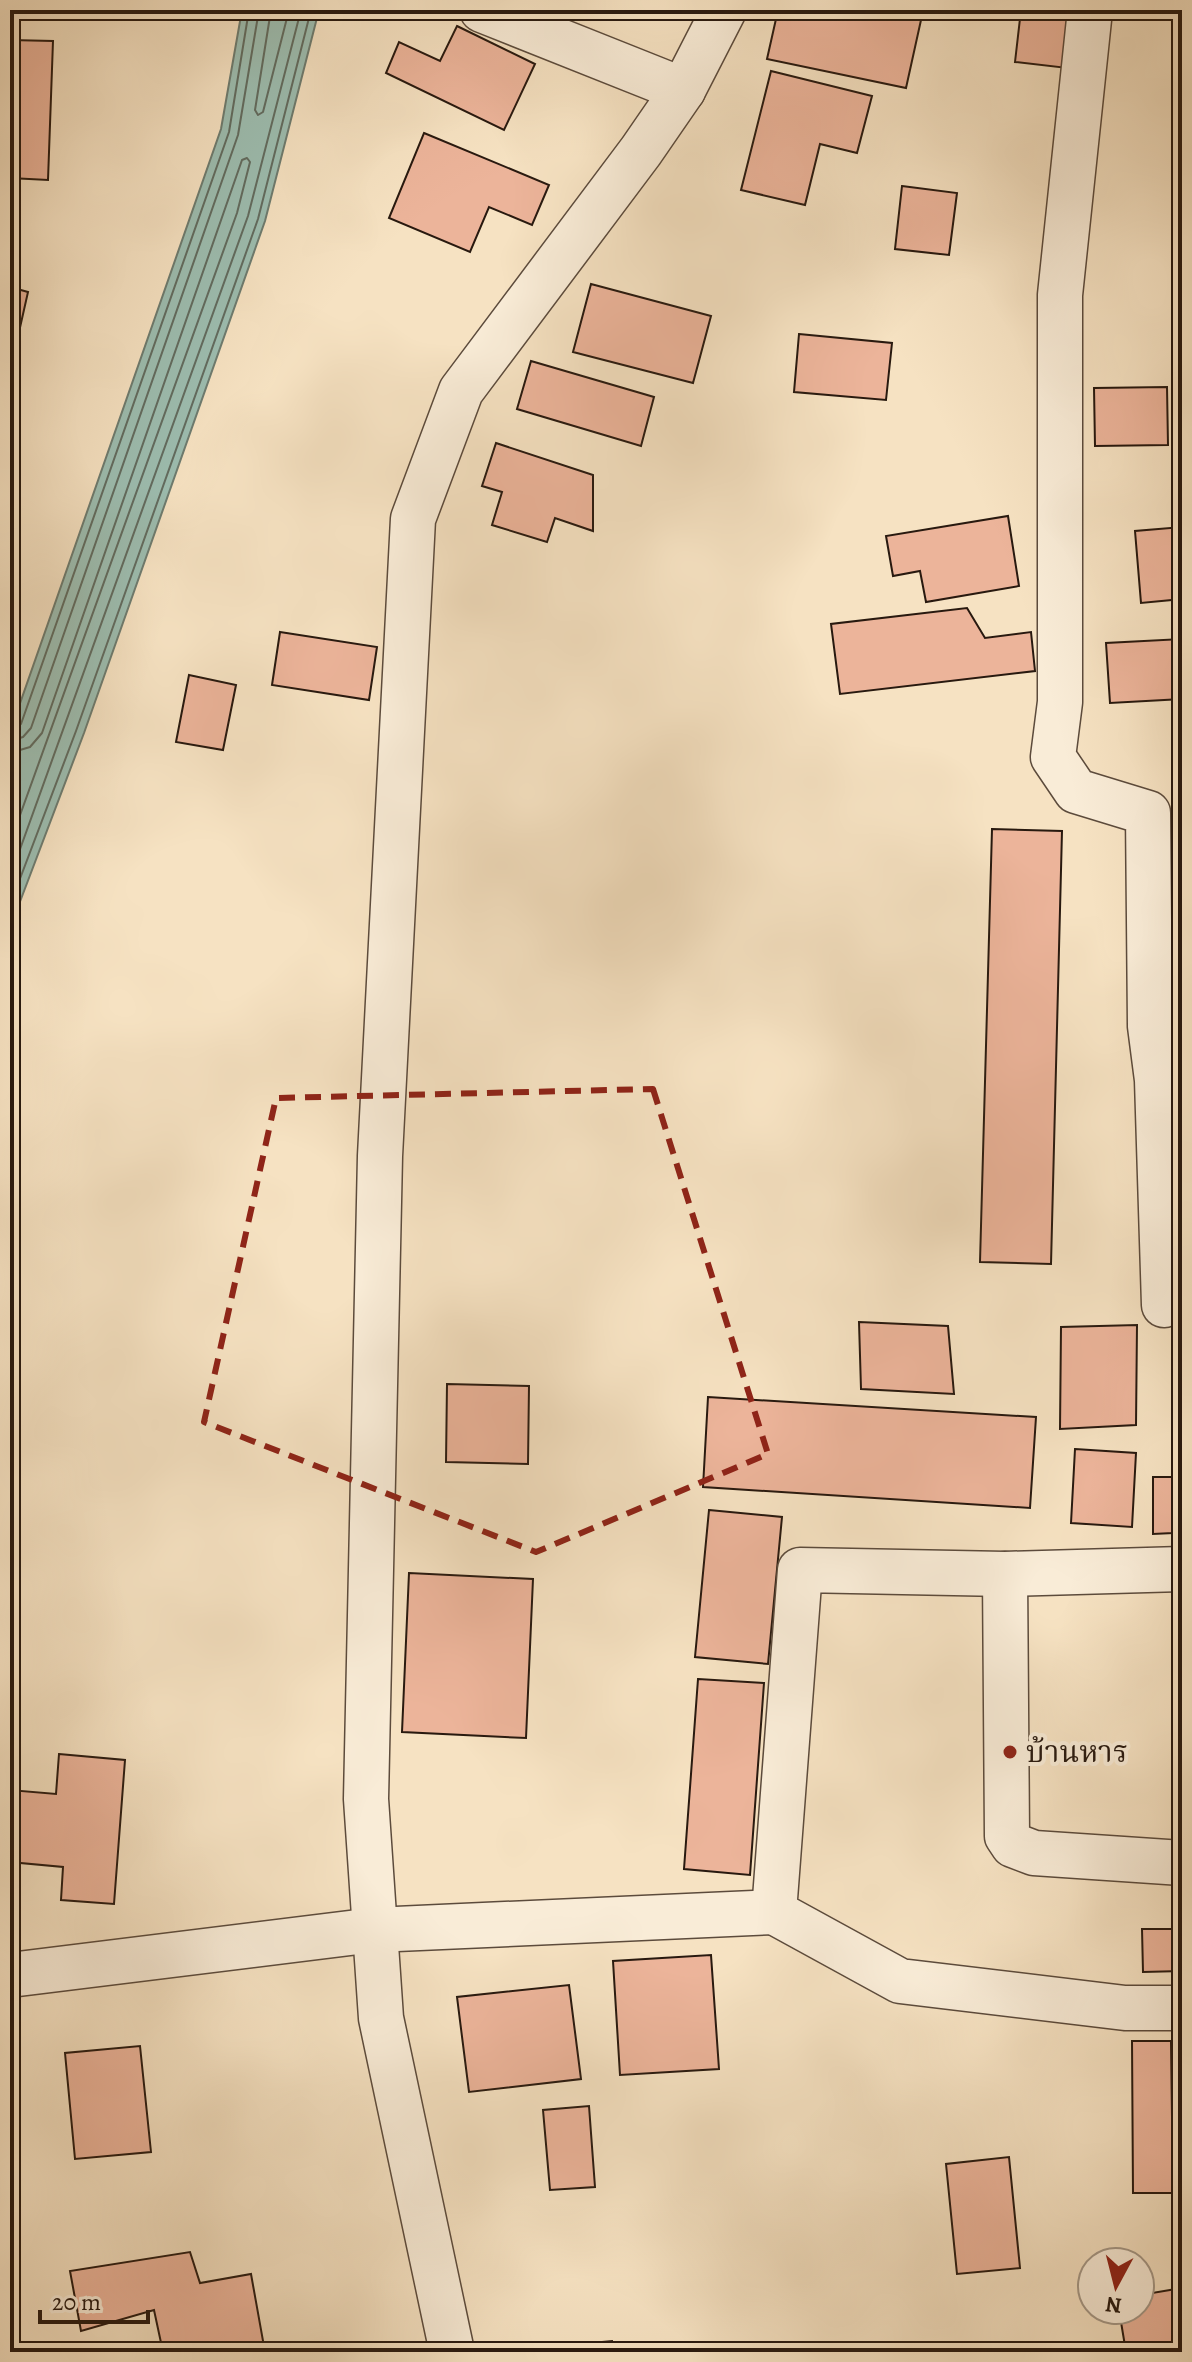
<svg xmlns="http://www.w3.org/2000/svg" width="1192" height="2362" viewBox="0 0 1192 2362" font-family="Alegreya,'Noto Serif Thai',serif">
<style>
.water{fill:#9dbeb1;stroke:#6e7c70;stroke-width:2}
.lines{fill:none;stroke-linecap:round;stroke-linejoin:round}
.shore{stroke:#626c60;stroke-width:2}
.building{fill:#ecb49a;stroke:#28190f;stroke-width:2}
.minor-casing{stroke:#5c4b3c;stroke-width:47}
.minor{stroke:#f9ecd7;stroke-width:44}
.marked{fill:none;stroke:#8f2418;stroke-width:6;stroke-dasharray:16 10;stroke-linejoin:round}
.poi-dot{fill:#8f2418;stroke:#f9ecd7;stroke-width:3}
.labels{text-anchor:middle;stroke-width:8;stroke-linejoin:round;paint-order:stroke}
.poi-label{font-size:30px;fill:#28190f;stroke:#f9ecd7;text-anchor:start}
</style>
<rect width="100%" height="100%" fill="#f6e2c2"/>
<filter id="stains"><feTurbulence type="fractalNoise" baseFrequency=".0025" numOctaves="4"/><feColorMatrix values="0 0 0 0 .2 0 0 0 0 .09 0 0 0 0 .02 0 0 0 .5 -.17"/></filter>
<radialGradient id="worn" r=".72"><stop offset=".6" stop-color="#630" stop-opacity="0"/><stop offset="1" stop-color="#630" stop-opacity=".3"/></radialGradient>
<!-- water -->
<polygon class="water" points="242,10 319,10 265,221 84,733 10,928 10,732 221,129"/>
<g class="lines">
<!-- shore -->
<g class="shore">
<polyline points="271,10 255,110 258,115 263,112 289,10"/>
<polyline points="10,731 21,724 229,132 249,10"/>
<polyline points="10,741 23,737 31,728 238,135 259,10"/>
<polyline points="10,753 30,747 42,733 242,160 247,158 250,162 237,213 10,843"/>
<polyline points="10,877 248,216 301,10"/>
<polyline points="10,905 76,731 258,219 311,10"/>
</g>
</g>
<!-- building -->
<g class="building">
<polygon points="778,10 874,10 921,20 906,88 767,59"/>
<polygon points="1021,10 1074,10 1067,68 1015,62"/>
<polygon points="457,26 535,64 504,130 386,73 399,42 440,61"/>
<polygon points="10,40 53,41 48,180 10,178"/>
<polygon points="771,71 872,96 857,153 820,144 805,205 741,190"/>
<polygon points="424,133 549,185 532,225 489,207 470,252 389,218"/>
<polygon points="902,186 957,193 949,255 895,249"/>
<polygon points="591,284 711,316 693,383 573,352"/>
<polygon points="10,287 28,292 10,372"/>
<polygon points="799,334 892,343 886,400 794,392"/>
<polygon points="531,361 654,397 641,446 517,409"/>
<polygon points="1167,387 1168,445 1095,446 1094,388"/>
<polygon points="496,443 593,475 593,531 555,518 547,542 492,525 502,492 482,486"/>
<polygon points="1008,516 1019,586 926,602 920,571 893,576 886,536"/>
<polygon points="1182,527 1182,599 1141,603 1135,531"/>
<polygon points="967,608 985,638 1031,632 1035,671 840,694 831,624"/>
<polygon points="280,632 377,647 369,700 272,685"/>
<polygon points="1182,639 1182,699 1110,703 1106,643"/>
<polygon points="189,675 236,685 223,750 176,742"/>
<polygon points="1182,762 1182,797 1176,797 1176,763"/>
<polygon points="992,829 1062,831 1051,1264 980,1262"/>
<polygon points="859,1322 948,1326 954,1394 861,1389"/>
<polygon points="1137,1325 1136,1425 1060,1429 1061,1327"/>
<polygon points="447,1384 529,1386 528,1464 446,1462"/>
<polygon points="708,1397 1036,1417 1030,1508 703,1487"/>
<polygon points="1075,1449 1136,1453 1132,1527 1071,1523"/>
<polygon points="1153,1477 1173,1477 1173,1533 1153,1534"/>
<polygon points="709,1510 782,1517 768,1664 695,1657"/>
<polygon points="409,1573 533,1579 526,1738 402,1732"/>
<polygon points="698,1679 764,1683 750,1875 684,1869"/>
<polygon points="59,1754 125,1760 114,1904 61,1900 63,1867 10,1862 10,1790 56,1794"/>
<polygon points="1142,1929 1182,1929 1182,1971 1143,1972"/>
<polygon points="711,1955 719,2069 620,2075 613,1961"/>
<polygon points="569,1985 581,2079 469,2092 457,1997"/>
<polygon points="1132,2041 1171,2041 1173,2193 1133,2193"/>
<polygon points="140,2046 151,2152 75,2159 65,2053"/>
<polygon points="589,2106 595,2187 550,2190 543,2110"/>
<polygon points="1009,2157 1020,2268 957,2274 946,2164"/>
<polygon points="190,2252 200,2283 251,2274 265,2352 163,2352 154,2310 81,2331 70,2271"/>
<polygon points="1182,2288 1182,2352 1126,2352 1119,2310 1140,2310 1140,2295"/>
<polygon points="612,2341 613,2352 503,2351"/>
</g>
<g class="lines">
<defs>
<g id="minor">
<polyline points="482,10 683,90"/>
<polyline points="1090,10 1060,295 1060,702 1053,757 1076,791 1148,813 1150,1026 1157,1080 1164,1305"/>
<polyline points="1182,1569 1005,1574 800,1570 774,1912 900,1981 1125,2008 1182,2008"/>
<polyline points="1005,1574 1007,1836 1013,1845 1034,1853 1182,1863"/>
<polyline points="10,1975 374,1930 774,1912"/>
<polyline points="452,2352 381,2018 366,1799 380,1156 413,519 461,391 641,151 683,90 724,10"/>
</g>
</defs>
<!-- minor casing -->
<use href="#minor" class="minor-casing"/>
<!-- minor -->
<use href="#minor" class="minor"/>
</g>
<!-- marked area -->
<path class="marked" d="M653,1089L768,1454L536,1552L204,1422L276,1098Z"/>
<!-- markers -->
<circle class="poi-dot" cx="1010" cy="1752" r="8"/>
<g class="labels">
<!-- poi labels -->
<g class="poi-label">
<text x="1026" y="1762">บ้านหาร</text>
</g>
</g>
<!-- margin -->
<rect width="1192" height="2362" fill="none" stroke="#f6e2c2" stroke-width="40"/>
<rect x="12" y="12" width="1168" height="2338" fill="none" stroke="#28190f" stroke-width="4"/>
<rect x="20" y="20" width="1152" height="2322" fill="none" stroke="#28190f" stroke-width="2"/>
<!-- north arrow -->
<g transform="translate(1116 2286) rotate(187)"><circle r="38" fill="#f9ecd7" stroke="#a59887" stroke-width="2"/>
<path d="M0-6L14 30L0 20L-14 30Z" fill="#8f2418"/>
<text y="-12" font-size="22" font-weight="bold" text-anchor="middle" fill="#28190f">N</text>
</g>
<!-- scale -->
<path d="M40 2310v12h108v-12" fill="none" stroke="#28190f" stroke-width="4"/>
<text x="52" y="2310" font-size="24" fill="#28190f" stroke="#f9ecd7" stroke-width="6" paint-order="stroke">20 m</text>
<rect width="100%" height="100%" filter="url(#stains)"/>
<rect width="100%" height="100%" fill="url(#worn)"/>
</svg>
